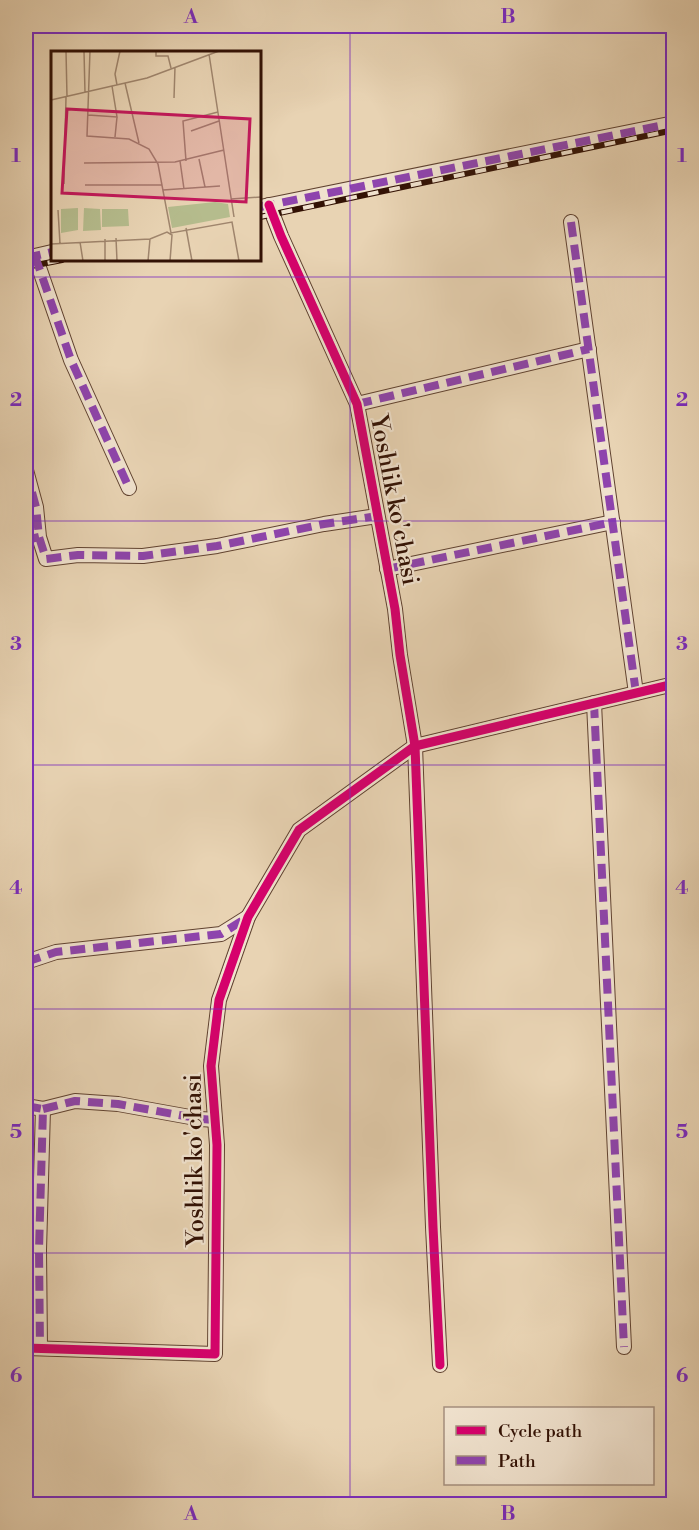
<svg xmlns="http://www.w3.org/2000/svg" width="699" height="1530" viewBox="0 0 699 1530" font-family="'Libre Bodoni',serif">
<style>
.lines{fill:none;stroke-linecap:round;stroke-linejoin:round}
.street-casing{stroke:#604230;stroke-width:16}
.street{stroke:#f0e2ce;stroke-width:14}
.rail-casing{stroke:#321104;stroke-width:6}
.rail{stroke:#f0e2ce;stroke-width:4;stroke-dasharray:11;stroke-linecap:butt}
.quiet{stroke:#8e44ad;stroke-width:8;stroke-dasharray:15 8;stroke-linecap:butt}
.cycleway-casing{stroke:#f0e2ce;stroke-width:13}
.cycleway{stroke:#d6006c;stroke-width:9}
.grid{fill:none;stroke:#7b2cbf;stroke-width:1.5;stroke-opacity:0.55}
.labels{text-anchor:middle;stroke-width:4.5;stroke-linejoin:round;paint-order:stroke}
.street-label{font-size:24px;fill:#321104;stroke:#f0e2ce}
.inset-road{fill:none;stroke:#9f856d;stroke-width:1.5}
.view{fill:#c2185b;fill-opacity:0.15;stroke:#c2185b;stroke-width:3}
.inset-edge{fill:none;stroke:#321104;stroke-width:3}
.neatline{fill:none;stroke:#7b2cbf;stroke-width:2}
.grid-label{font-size:20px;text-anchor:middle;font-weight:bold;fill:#7b2cbf}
</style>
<rect width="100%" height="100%" fill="#e8d3b3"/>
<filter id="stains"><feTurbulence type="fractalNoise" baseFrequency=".00333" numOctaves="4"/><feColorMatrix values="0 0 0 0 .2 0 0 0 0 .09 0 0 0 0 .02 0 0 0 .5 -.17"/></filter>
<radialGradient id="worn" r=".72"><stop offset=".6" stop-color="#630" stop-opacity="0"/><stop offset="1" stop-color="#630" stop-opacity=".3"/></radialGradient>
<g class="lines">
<defs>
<g id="street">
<polyline points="269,205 281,236 357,404 395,609 400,655 415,746 433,1227 440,1365"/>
<polyline points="260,207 674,123"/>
<polyline points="571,222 636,693"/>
<polyline points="35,256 71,360 129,488"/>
<polyline points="26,258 52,252"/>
<polyline points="357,404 589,349"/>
<polyline points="26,470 36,507 39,537 46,559 78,555 143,556 217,546 324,524 377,516"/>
<polyline points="387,569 613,522"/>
<polyline points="594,703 624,1347"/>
<polyline points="26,962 56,952 221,934 248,917"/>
<polyline points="26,1106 43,1109 39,1250 40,1348"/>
<polyline points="43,1109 75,1101 118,1104 201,1119 215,1120"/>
<polyline points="26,1348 215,1354 217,1145 211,1066 219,1000 248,917 299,830 415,746 674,684"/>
</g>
</defs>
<!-- street casing -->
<use href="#street" class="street-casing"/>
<!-- street -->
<use href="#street" class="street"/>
<defs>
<g id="rail">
<polyline points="260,217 674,130"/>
<polyline points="26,267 62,260"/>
</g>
</defs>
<!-- rail casing -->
<use href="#rail" class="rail-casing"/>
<!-- rail -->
<use href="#rail" class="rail"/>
<!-- quiet -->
<g class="quiet">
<polyline points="260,207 674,123"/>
<polyline points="571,222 636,693"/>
<polyline points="35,256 71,360 129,488"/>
<polyline points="26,258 52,252"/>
<polyline points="357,404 589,349"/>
<polyline points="26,470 36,507 39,537 46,559 78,555 143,556 217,546 324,524 377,516"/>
<polyline points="26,540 39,537"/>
<polyline points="387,569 613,522"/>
<polyline points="594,703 624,1347"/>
<polyline points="26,962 56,952 221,934 248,917"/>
<polyline points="26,1106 43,1109 39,1250 40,1348"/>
<polyline points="43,1109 75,1101 118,1104 201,1119 215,1120"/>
</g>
<defs>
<g id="cycleway">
<polyline points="269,205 281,236 357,404 395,609 400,655 415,746 433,1227 440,1365"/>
<polyline points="26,1348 215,1354 217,1145 211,1066 219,1000 248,917 299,830 415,746 674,684"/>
</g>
</defs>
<!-- cycleway casing -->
<use href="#cycleway" class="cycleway-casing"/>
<!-- cycleway -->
<use href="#cycleway" class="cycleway"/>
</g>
<!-- grid -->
<path class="grid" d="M350,26V1504M26,277H674M26,521H674M26,765H674M26,1009H674M26,1253H674"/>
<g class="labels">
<!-- street labels -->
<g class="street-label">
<text transform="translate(395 500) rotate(79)" y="8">Yoshlik ko'chasi</text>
<text transform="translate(194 1160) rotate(-91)" y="8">Yoshlik ko'chasi</text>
</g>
</g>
<!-- overview -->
<g transform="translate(51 51)">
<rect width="210" height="210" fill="#e8d3b3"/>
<path d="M164,151L177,153L179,166L121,177L117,156ZM27,157V179L10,182V158ZM33,157L49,158L50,179L32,180ZM51,158H77L78,175L51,176Z" fill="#b5bc8d"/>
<path class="inset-road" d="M15,0L16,46M33,0L34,42M39,0L36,85L78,88L98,98L107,113L120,182L181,171L188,210M105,0V5H117L120,17M158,3L183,166M74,32L88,92M66,34L64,23L69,0M123,47L124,16M0,49L96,27L168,0M37,64L66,66L61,35M140,80L168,70M64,86L66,66M148,108L154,136M129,110L133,138M135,110L132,70L167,61M33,112L124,111L173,99M13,133L15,46M34,134H111M112,139L169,135M180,148L210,146M7,159L9,193M135,177L141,210M65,187L66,210M54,188V210M29,191L32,210M0,193L99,188L116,181L121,184L119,210M97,210L99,188"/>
<path class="view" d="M16,58L199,68L195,151L11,142Z"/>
<rect width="210" height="210" class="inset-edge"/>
</g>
<!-- margin -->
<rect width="699" height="1530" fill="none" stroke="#e8d3b3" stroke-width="66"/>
<!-- legend -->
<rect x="444" y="1407" width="210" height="78" fill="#f0e2ce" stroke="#a48e7d" stroke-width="1.5"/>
<rect x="456" y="1426" width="30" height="9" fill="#d6006c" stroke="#a48e7d" stroke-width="1.5"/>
<text x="498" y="1437" font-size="18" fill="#321104">Cycle path</text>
<rect x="456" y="1456" width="30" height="9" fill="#8e44ad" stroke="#a48e7d" stroke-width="1.5"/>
<text x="498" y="1467" font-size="18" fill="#321104">Path</text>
<rect x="33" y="33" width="633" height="1464" class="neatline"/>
<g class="grid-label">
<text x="191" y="23">A</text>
<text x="508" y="23">B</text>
<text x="16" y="162">1</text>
<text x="682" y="162">1</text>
<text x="16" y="406">2</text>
<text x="682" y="406">2</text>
<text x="16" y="650">3</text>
<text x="682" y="650">3</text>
<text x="16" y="894">4</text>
<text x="682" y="894">4</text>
<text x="16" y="1138">5</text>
<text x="682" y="1138">5</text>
<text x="16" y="1382">6</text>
<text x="682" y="1382">6</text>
<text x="191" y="1520">A</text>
<text x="508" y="1520">B</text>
</g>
<rect width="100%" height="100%" filter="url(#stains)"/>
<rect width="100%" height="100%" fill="url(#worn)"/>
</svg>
